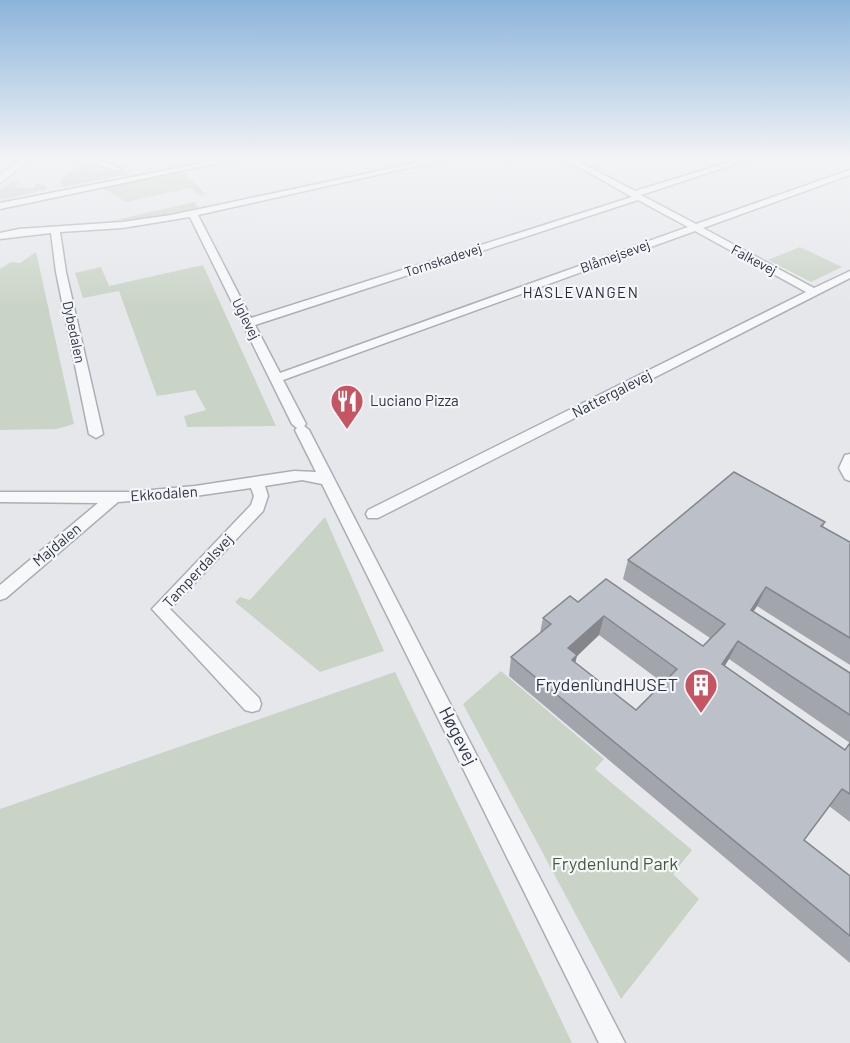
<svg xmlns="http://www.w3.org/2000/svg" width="850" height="1043" viewBox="0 0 850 1043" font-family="Barlow,sans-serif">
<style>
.green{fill:#cad4c6}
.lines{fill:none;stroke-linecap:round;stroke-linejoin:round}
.minor-casing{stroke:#aaaeb5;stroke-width:3}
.tertiary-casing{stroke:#aaaeb5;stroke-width:2}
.minor{fill:#f7f8fa;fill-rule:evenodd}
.tertiary{fill:#f7f8fa;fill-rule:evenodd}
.wall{fill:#a2a5ac;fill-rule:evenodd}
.shaded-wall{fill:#84868c}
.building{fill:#bcc0c8;stroke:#84868c;stroke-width:1.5;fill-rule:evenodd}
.labels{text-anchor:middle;stroke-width:4.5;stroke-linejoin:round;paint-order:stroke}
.far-street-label{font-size:14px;fill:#2d3443;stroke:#f4f6f9}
.far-quarter-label{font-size:15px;letter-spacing:1.5px;fill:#1f2634;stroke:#f4f6f9}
.street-label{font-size:15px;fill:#2d3443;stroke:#f4f6f9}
.poi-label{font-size:15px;fill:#2d3443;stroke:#f4f6f9;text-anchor:start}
.near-poi-label{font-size:18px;fill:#2d3443;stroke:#f4f6f9;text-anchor:end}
.near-street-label{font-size:18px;fill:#2d3443;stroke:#f4f6f9}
.near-park-label{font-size:18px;fill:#415d3c;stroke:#f4f6f9}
</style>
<rect width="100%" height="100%" fill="#e5e7eb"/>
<!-- green -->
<g class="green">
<path d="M76,159L95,165L91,169C94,170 120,171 123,170L129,174L63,187L60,180L80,164L73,162Z"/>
<polygon points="184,172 206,194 200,196 190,188 126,202 103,188"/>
<polygon points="11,182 20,182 15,187 33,188 37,184 44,185 47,189 6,199 0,198 0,190"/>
<polygon points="194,202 199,208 157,217 111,221"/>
<polygon points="800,247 842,267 811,282 768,260"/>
<polygon points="36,252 74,424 57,429 0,430 0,269 11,262 20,263"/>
<polygon points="203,265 276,426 187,427 184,416 206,410 195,390 157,396 119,291 83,298 75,273 101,267 109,286"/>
<polygon points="325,517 384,651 320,672 235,602 240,597 250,600"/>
<polygon points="501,671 604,759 595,769 692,850 673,874 699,899 621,999 463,704"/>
<polygon points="395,672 572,1043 0,1043 0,809"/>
</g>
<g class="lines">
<defs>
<g id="minor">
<polygon points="84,159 95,159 122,169 115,171"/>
<polygon points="223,159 237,159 0,209 0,203"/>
<path d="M435,159H448L198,215L251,318L632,197L565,159H574L635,191L740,159H751L641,195L696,224L850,170V175L703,228L814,288L850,271V278L378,518H368L366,514L368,510L806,292L695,231L283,380L306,424L304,426L309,430L625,1043H599L322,484L302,480L265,486L268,496L263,511L170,609L259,698L261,704L259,710L252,712L245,710L152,609L251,505L254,496L251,488L195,496L118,502L6,598L0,600V585L98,503L0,502V492H130L195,486L294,471L316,472L295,430L297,428L292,424L190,217L122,228L60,232L66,272L103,434L96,438L89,434L56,272L51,233L0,239V233L19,229L122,222L171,215ZM638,200L688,227L280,373L255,325Z"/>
<polygon points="850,454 850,481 845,479 839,468 845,455"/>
</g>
<polygon id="tertiary" points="21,159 32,159 0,183 0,175"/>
</defs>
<!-- minor casing -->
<use href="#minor" class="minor-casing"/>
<!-- tertiary casing -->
<use href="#tertiary" class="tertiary-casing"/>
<!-- minor -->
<use href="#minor" class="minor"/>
<!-- tertiary -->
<use href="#tertiary" class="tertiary"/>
</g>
<!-- wall -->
<path class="wall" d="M825,522L823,527L850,542V665L757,606L753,612L850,673V743L729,659L725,666L845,749L850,743V822L829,806L804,840L850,876V963L509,676L511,657L540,633L543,618L578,602L703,646L710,638L623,579L628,560ZM599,635L663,683L636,710L575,662L577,656Z"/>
<!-- shaded-wall -->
<g class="shaded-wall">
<polygon points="766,587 757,606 742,629 751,610"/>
<polygon points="604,616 599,635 577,656 572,674 568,648"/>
<polygon points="738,641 729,659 713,682 722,664"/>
</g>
<!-- building -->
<path class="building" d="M734,472L825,522L821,526L850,542V638L766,587L751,610L850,673V715L738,641L722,664L845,750L850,743V794L842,789L804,840L850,876V936L511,657L551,624L543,618L570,596L578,602L606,579L703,646L725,624L628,560ZM604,616L677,669L636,710L572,660L577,655L568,648Z"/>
<!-- sky -->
<linearGradient id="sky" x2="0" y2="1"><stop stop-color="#8cb4db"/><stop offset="0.52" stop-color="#f3f4f6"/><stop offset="1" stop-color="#f3f4f6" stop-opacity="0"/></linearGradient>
<rect width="850" height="305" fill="url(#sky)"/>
<!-- icons -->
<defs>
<symbol id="restaurant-pin" viewBox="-11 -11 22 30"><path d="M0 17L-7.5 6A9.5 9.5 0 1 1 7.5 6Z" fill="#c55563" stroke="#f4f6f9"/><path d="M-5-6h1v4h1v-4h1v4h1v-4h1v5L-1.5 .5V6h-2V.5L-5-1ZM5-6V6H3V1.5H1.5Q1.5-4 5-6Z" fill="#fff"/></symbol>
<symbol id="building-pin" viewBox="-11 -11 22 30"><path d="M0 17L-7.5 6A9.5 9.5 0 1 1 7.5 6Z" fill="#c55563" stroke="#f4f6f9"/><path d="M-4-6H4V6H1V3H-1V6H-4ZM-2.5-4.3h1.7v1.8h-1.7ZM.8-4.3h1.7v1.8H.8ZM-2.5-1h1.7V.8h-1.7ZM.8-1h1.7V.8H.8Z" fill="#fff"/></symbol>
</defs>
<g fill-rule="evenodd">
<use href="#restaurant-pin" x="328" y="382" width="38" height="52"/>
<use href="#building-pin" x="682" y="666" width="38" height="52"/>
</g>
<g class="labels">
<!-- far-street labels -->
<g class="far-street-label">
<text transform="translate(615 256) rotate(-20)" y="5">Blåmejsevej</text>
<text transform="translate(443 260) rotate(-18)" y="5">Tornskadevej</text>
<text transform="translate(754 260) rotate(28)" y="5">Falkevej</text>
<text transform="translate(246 319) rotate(63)" y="5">Uglevej</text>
<text transform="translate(74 332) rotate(78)" y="5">Dybedalen</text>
</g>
<!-- far-quarter labels -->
<g class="far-quarter-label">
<text x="581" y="298">HASLEVANGEN</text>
</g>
<!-- street labels -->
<g class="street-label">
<text transform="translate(612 394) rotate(-27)" y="5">Nattergalevej</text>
<text transform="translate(164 494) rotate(-4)" y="5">Ekkodalen</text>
<text transform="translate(57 545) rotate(-40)" y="5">Majdalen</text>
<text transform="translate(198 571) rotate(-47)" y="5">Tamperdalsvej</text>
</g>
<!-- poi labels -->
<g class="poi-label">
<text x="370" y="406">Luciano Pizza</text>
</g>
<!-- near-poi labels -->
<g class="near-poi-label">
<text x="678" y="691">FrydenlundHUSET</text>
</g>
<!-- near-street labels -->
<g class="near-street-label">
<text transform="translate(458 736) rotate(63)" y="6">Høgevej</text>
</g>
<!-- near-park labels -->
<g class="near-park-label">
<text x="615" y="870">Frydenlund Park</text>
</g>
</g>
</svg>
